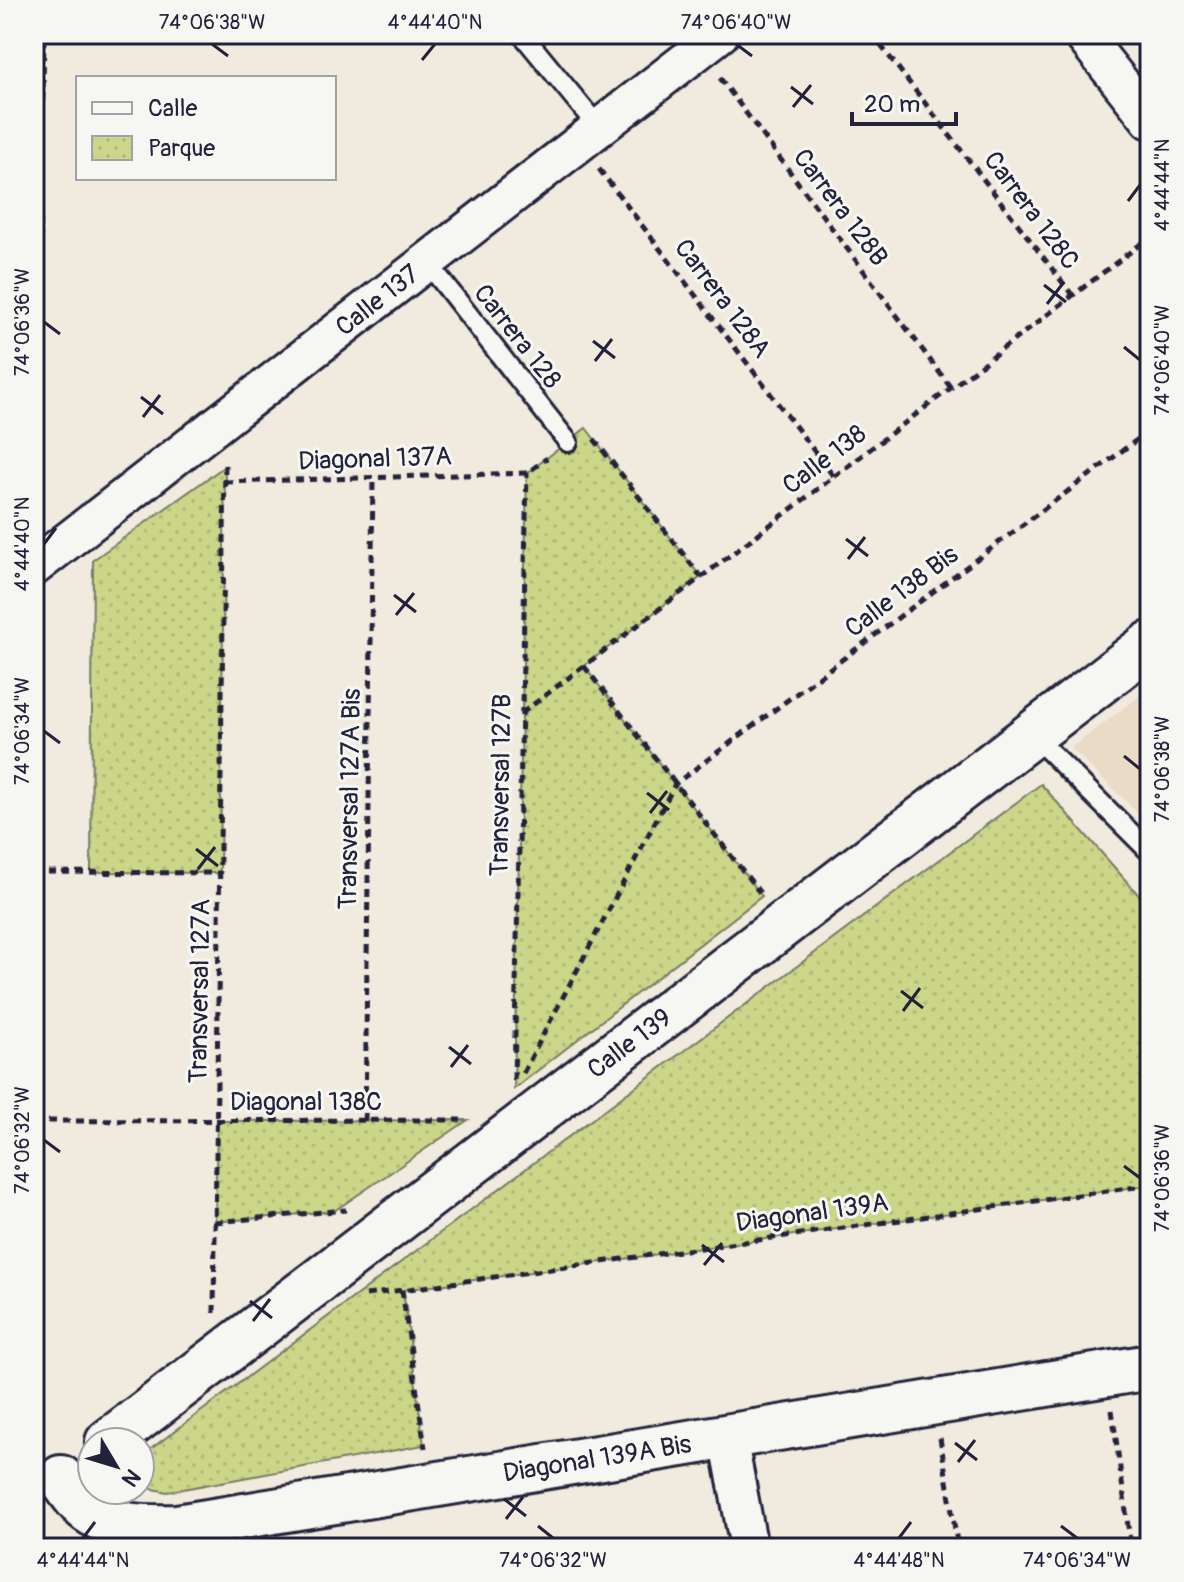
<svg xmlns="http://www.w3.org/2000/svg" width="1184" height="1582" viewBox="0 0 1184 1582" font-family="Pangolin,sans-serif">
<style>
.built{fill:#eadbc6}
.park{fill:url(#park-dots);stroke:#767c62;stroke-width:2}
.lines{fill:none;stroke-linecap:round;stroke-linejoin:round}
.lane-casing{stroke:#22223b;stroke-width:24}
.street-casing{stroke:#22223b;stroke-width:42}
.secondary-casing{stroke:#22223b;stroke-width:50}
.path{stroke:#22223b;stroke-width:5;stroke-dasharray:8 6;stroke-linecap:butt}
.lane{stroke:#f6f6f2;stroke-width:18}
.street{stroke:#f6f6f2;stroke-width:36}
.secondary{stroke:#f6f6f2;stroke-width:44}
.ticks{fill:none;stroke:#22223b;stroke-width:3}
.labels{text-anchor:middle;stroke-width:6;stroke-linejoin:round;paint-order:stroke}
.street-label{font-size:26px;fill:#22223b;stroke:#f6f6f2}
.neatline{fill:none;stroke:#22223b;stroke-width:3}
.ticks-label{font-size:20px;text-anchor:middle;fill:#22223b}
</style>
<defs>
<pattern id="park-dots" width="8" height="8" patternUnits="userSpaceOnUse" patternTransform="scale(2)"><rect width="8" height="8" fill="#cbd689"/><path d="M2 2h.1M6 6h.1" fill="none" stroke="#aeb777" stroke-width="1.8" stroke-linecap="round"/></pattern>
</defs>
<rect width="100%" height="100%" fill="#f1eade"/>
<filter id="ink" filterUnits="userSpaceOnUse"><feTurbulence type="fractalNoise" baseFrequency=".0125" numOctaves="2"/><feDisplacementMap in="SourceGraphic" scale="16" xChannelSelector="R" yChannelSelector="G"/><feConvolveMatrix kernelMatrix="1 2 1 2 8 2 1 2 1" color-interpolation-filters="sRGB"/></filter>
<g filter="url(#ink)">
<!-- built -->
<polygon class="built" points="1150,688 1150,825 1071,748"/>
<!-- park -->
<g class="park">
<polygon points="586,428 701,577 584,666 762,896 514,1089 527,473"/>
<polygon points="225,466 220,873 91,872 93,560"/>
<polygon points="1041,784 1150,908 1150,1185 403,1290 424,1445 167,1492 140,1486 140,1457"/>
<polygon points="468,1120 334,1211 215,1222 217,1121"/>
</g>
<g class="lines">
<defs>
<g id="lane">
<polyline points="522,34 599,128"/>
<polyline points="427,262 568,442"/>
<polyline points="1033,735 1150,852"/>
</g>
<g id="street">
<polyline points="1082,34 1150,120"/>
<polyline points="34,567 720,34"/>
<polyline points="728,1437 749,1548"/>
</g>
<g id="secondary">
<polyline points="108,1442 1150,644"/>
<path d="M61,1478C68,1488 76,1500 85,1508C108,1528 148,1528 177,1527L1150,1367"/>
</g>
</defs>
<!-- lane casing -->
<use href="#lane" class="lane-casing"/>
<!-- street casing -->
<use href="#street" class="street-casing"/>
<!-- secondary casing -->
<use href="#secondary" class="secondary-casing"/>
<!-- path -->
<g class="path">
<polyline points="872,34 1073,296"/>
<polyline points="720,78 951,388"/>
<polyline points="599,169 834,477"/>
<polyline points="594,439 701,577"/>
<polyline points="225,482 527,473 547,458"/>
<polyline points="35,521 44,34"/>
<polyline points="584,666 760,893"/>
<polyline points="522,713 1150,237"/>
<polyline points="34,872 220,873"/>
<polyline points="523,1073 675,784 1150,430"/>
<polyline points="514,1080 527,473"/>
<polyline points="34,1121 461,1120"/>
<polyline points="365,1121 373,478"/>
<polyline points="215,1222 346,1210"/>
<polyline points="402,1290 425,1448"/>
<polyline points="366,1295 1150,1185"/>
<polyline points="214,1313 225,463"/>
<polyline points="1112,1410 1131,1548"/>
<polyline points="940,1438 958,1548"/>
</g>
<!-- lane -->
<use href="#lane" class="lane"/>
<!-- street -->
<use href="#street" class="street"/>
<!-- secondary -->
<use href="#secondary" class="secondary"/>
</g>
</g>
<!-- ticks -->
<path class="ticks" d="M212,44L228,56M736,44L752,56M422,60L435,44M791,87L813,104M793,107L811,85M1128,201L1140,185M1044,285L1066,302M1047,304L1064,282M44,322L60,334M593,341L615,358M1124,347L1140,360M595,361L612,339M141,397L163,414M143,417L160,395M846,539L868,556M44,544L56,528M848,559L865,537M394,595L416,612M396,615L414,593M44,731L60,743M1124,756L1140,769M647,793L669,810M650,813L667,791M196,849L218,866M198,869L215,847M901,991L923,1008M903,1011L920,988M449,1047L471,1064M451,1067L468,1045M44,1140L60,1152M1124,1166L1140,1178M702,1245L724,1262M704,1265L722,1243M250,1301L272,1318M253,1321L270,1299M955,1443L977,1460M958,1462L975,1440M504,1499L526,1516M506,1519L523,1497M538,1526L553,1538M1061,1526L1077,1538M83,1538L95,1522M899,1538L911,1522"/>
<g class="labels">
<!-- street labels -->
<g class="street-label">
<text transform="translate(841 207) rotate(53)" y="9">Carrera 128B</text>
<text transform="translate(1032 210) rotate(53)" y="9">Carrera 128C</text>
<text transform="translate(723 298) rotate(53)" y="9">Carrera 128A</text>
<text transform="translate(377 300) rotate(-38)" y="9">Calle 137</text>
<text transform="translate(518 336) rotate(52)" y="9">Carrera 128</text>
<text transform="translate(375 458) rotate(-2)" y="9">Diagonal 137A</text>
<text transform="translate(824 459) rotate(-37)" y="9">Calle 138</text>
<text transform="translate(901 591) rotate(-37)" y="9">Calle 138 Bis</text>
<text transform="translate(500 785) rotate(-89)" y="9">Transversal 127B</text>
<text transform="translate(349 799) rotate(-89)" y="9">Transversal 127A Bis</text>
<text transform="translate(199 991) rotate(-89)" y="9">Transversal 127A</text>
<text transform="translate(629 1043) rotate(-37)" y="9">Calle 139</text>
<text x="306" y="1110">Diagonal 138C</text>
<text transform="translate(812 1212) rotate(-8)" y="9">Diagonal 139A</text>
<text transform="translate(597 1458) rotate(-9)" y="9">Diagonal 139A Bis</text>
</g>
</g>
<!-- margin -->
<rect width="1184" height="1582" fill="none" stroke="#f6f6f2" stroke-width="88"/>
<!-- legend -->
<rect x="76" y="76" width="260" height="104" fill="#f6f6f2" stroke="#a1a1a9" stroke-width="2"/>
<rect x="92" y="102" width="40" height="12" fill="#f6f6f2" stroke="#a1a1a9" stroke-width="2"/>
<text x="148" y="116" font-size="24" fill="#22223b">Calle</text>
<rect x="92" y="136" width="40" height="24" fill="url(#park-dots)" stroke="#a1a1a9" stroke-width="2"/>
<text x="148" y="156" font-size="24" fill="#22223b">Parque</text>
<!-- north arrow -->
<g transform="translate(116 1466) rotate(128)"><circle r="38" fill="#f6f6f2" stroke="#a1a1a9" stroke-width="2"/>
<path d="M0-6L14 30L0 20L-14 30Z" fill="#22223b"/>
<text y="-12" font-size="22" font-weight="bold" text-anchor="middle" fill="#22223b">N</text>
</g>
<!-- scale -->
<path d="M852 112v12h104v-12" fill="none" stroke="#22223b" stroke-width="4"/>
<text x="864" y="112" font-size="24" fill="#22223b" stroke="#f6f6f2" stroke-width="6" paint-order="stroke">20 m</text>
<rect x="44" y="44" width="1096" height="1494" class="neatline"/>
<g class="ticks-label">
<text x="212" y="29">74°06'38"W</text>
<text x="435" y="29">4°44'40"N</text>
<text x="736" y="29">74°06'40"W</text>
<text transform="translate(1162 185) rotate(-90)" y="7">4°44'44"N</text>
<text transform="translate(22 322) rotate(-90)" y="7">74°06'36"W</text>
<text transform="translate(1162 360) rotate(-90)" y="7">74°06'40"W</text>
<text transform="translate(22 544) rotate(-90)" y="7">4°44'40"N</text>
<text transform="translate(22 731) rotate(-90)" y="7">74°06'34"W</text>
<text transform="translate(1162 769) rotate(-90)" y="7">74°06'38"W</text>
<text transform="translate(22 1140) rotate(-90)" y="7">74°06'32"W</text>
<text transform="translate(1162 1178) rotate(-90)" y="7">74°06'36"W</text>
<text x="83" y="1567">4°44'44"N</text>
<text x="553" y="1567">74°06'32"W</text>
<text x="899" y="1567">4°44'48"N</text>
<text x="1077" y="1567">74°06'34"W</text>
</g>
</svg>
